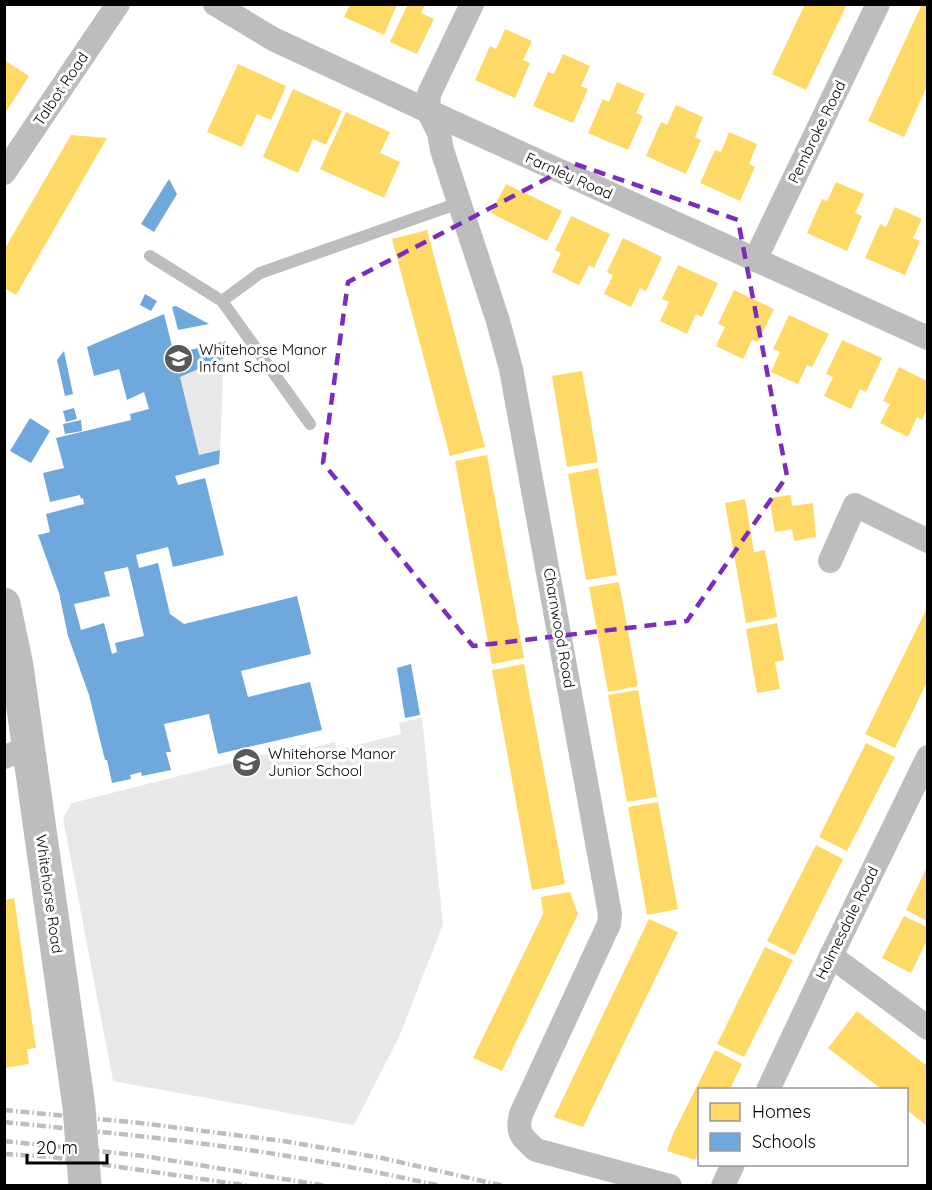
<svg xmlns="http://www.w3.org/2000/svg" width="932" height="1190" viewBox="0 0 932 1190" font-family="Quicksand,sans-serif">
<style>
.green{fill:#e8e8e8}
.homes{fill:#ffd966}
.schools{fill:#6fa8dc;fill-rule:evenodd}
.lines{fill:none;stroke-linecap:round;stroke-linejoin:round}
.service{stroke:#bdbdbd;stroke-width:12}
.minor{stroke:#bdbdbd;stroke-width:24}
.primary{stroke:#bdbdbd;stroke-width:33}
.rail{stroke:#bdbdbd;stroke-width:4.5;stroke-dasharray:9 3 1.5 3;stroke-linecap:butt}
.marked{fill:none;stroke:#7b2cbf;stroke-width:4.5;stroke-dasharray:12 8;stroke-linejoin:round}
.labels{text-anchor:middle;stroke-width:6;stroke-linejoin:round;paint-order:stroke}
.street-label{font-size:15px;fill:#000;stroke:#fff}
.poi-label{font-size:15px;fill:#000;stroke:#fff;text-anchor:start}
</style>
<rect width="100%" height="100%" fill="#fff"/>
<!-- green -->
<g class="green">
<polygon points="224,358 220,450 199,455 180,377"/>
<polygon points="422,717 443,924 399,1037 354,1125 113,1081 63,818 72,803 306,744 307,749 335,742 337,750 401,734 399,723"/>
</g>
<!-- homes -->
<g class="homes">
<polygon points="350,4 397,4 384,35 344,17"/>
<polygon points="408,4 425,4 421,13 434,19 417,54 390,42"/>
<polygon points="805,4 847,4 806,90 772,74"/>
<polygon points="922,4 927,4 927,86 904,137 868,121"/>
<polygon points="505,29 532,41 523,60 530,63 515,98 475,80 490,46 496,49"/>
<polygon points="563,54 590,66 581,86 588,89 573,123 533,106 548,72 554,74"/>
<polygon points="4,60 29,76 4,115"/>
<polygon points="238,64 286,86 271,120 257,114 242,147 207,132"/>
<polygon points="617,82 645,94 636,113 643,116 628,150 588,133 603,99 609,102"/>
<polygon points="293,89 342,111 326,145 313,139 298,173 263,157"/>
<polygon points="676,105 703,117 695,137 701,140 686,174 646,156 661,122 667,125"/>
<polygon points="346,112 390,132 380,153 400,162 384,198 320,169"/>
<polygon points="729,132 757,144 749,164 755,167 740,201 700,183 715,150 721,152"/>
<polygon points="71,135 107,138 16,295 4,288 4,250"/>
<polygon points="836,182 864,194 855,213 862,216 847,251 807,233 822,199 827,201"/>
<polygon points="506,184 562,211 547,241 491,213"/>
<polygon points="895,207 922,219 913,238 920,241 905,275 865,258 880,224 886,227"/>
<polygon points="571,216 610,234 594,268 589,265 579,285 552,272 561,253 555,250"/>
<polygon points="427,230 485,447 450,456 392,239"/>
<polygon points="623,238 662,257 646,291 640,288 631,307 604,294 613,275 607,272"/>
<polygon points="678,265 718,283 702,317 696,314 687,334 660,321 669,302 662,299"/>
<polygon points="734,290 774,309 758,342 752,340 743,359 716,346 725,327 718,324"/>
<polygon points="789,315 829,334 812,367 807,365 798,384 771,372 780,352 773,349"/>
<polygon points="842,340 882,358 866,392 860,389 851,409 824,396 833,377 826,374"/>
<polygon points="899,367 927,381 927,409 922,420 917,417 908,437 880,423 890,404 883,401"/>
<polygon points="582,371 598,462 567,467 552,376"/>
<polygon points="487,455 524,658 492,664 455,461"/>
<polygon points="598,468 617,575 586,580 568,474"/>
<polygon points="791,495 792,506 813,503 816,537 794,541 792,529 775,532 769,498"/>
<polygon points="745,499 754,552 765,550 777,617 746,623 725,503"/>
<polygon points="619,582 638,686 608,692 589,587"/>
<polygon points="927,608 927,682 895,748 865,734"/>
<polygon points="777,623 784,660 775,662 780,689 757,693 746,629"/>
<polygon points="524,664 565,884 532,890 492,670"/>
<polygon points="638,690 657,797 627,802 608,695"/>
<polygon points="866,743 895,757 847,851 819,837"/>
<polygon points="658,802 678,909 647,915 628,807"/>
<polygon points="816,845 843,859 795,955 767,941"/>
<polygon points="927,867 927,921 906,910"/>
<polygon points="570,892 578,914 502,1071 473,1058 543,914 541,897"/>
<polygon points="14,898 36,1048 27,1049 29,1064 4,1068 4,900"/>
<polygon points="904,916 927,927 927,940 911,973 882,958"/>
<polygon points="649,919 678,932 583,1127 554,1117"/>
<polygon points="765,947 793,960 744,1057 717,1044"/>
<polygon points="857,1011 927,1066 927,1126 906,1109 906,1089 881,1089 828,1048"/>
<polygon points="715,1050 742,1064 730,1089 699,1089 699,1150 695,1160 667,1151 673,1134"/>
</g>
<!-- schools -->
<g class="schools">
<polygon points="169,179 177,194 154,232 141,224"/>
<polygon points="145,294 157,301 151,311 140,305"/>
<polygon points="176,306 209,324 178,330 172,307"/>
<path d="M164,314L174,354L226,341L224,358L180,377L199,455L220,450L219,464L175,476L178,485L205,478L224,555L173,567L168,547L136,555L139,568L158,563L170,614L184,624L297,596L311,654L241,671L248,697L310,682L322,730L218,754L209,714L164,724L171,752H166L171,770L142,776L141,772L130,775L131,779L112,783L107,760H105L89,695L68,636L59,593L38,535L50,532L46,514L84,504L83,498L81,499L80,495L50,502L43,473L64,468L56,438L131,420L130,414L149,409L144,392L127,400L119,369L94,376L87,347ZM128,567L144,636L115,643L117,652L112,654L104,623L81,630L74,604L110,596L104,572Z"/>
<polygon points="64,351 73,394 65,396 57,360"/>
<polygon points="74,408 77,419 66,422 63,411"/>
<polygon points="30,418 50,431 31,463 10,451"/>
<polygon points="81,420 82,431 65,434 63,424"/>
<polygon points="411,664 420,715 405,718 397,668"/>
</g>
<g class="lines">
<!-- service -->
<g class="service">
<polyline points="150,256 222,301 310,424"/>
<polyline points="222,301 260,273 459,203"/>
</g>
<!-- minor -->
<g class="minor">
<polyline points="215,4 273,39 428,111 928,338"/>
<path d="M472,4L429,94L428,111L439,133L442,150L498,321L511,369L610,914L609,924L521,1114C516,1133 522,1138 536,1150L670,1186"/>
<polyline points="4,173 118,4"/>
<polyline points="755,260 878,4"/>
<polyline points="830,561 855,505 928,541"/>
<polyline points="4,757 29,748"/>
<polyline points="831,956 928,1028"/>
<polyline points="768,1090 831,956 928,757"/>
<polyline points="723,1186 733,1164"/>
</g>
<!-- primary -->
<polyline class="primary" points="4,604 17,666 79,1107 85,1186"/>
<!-- rail -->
<g class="rail">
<polyline points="4,1110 140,1123 283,1141 382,1158 504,1186"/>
<path d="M4,1122C91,1131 177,1139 262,1152C322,1161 382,1173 441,1186"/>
<polyline points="4,1141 144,1156 327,1186"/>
<polyline points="4,1154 51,1157 250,1186"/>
</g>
</g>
<!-- marked area -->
<path class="marked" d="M575,164L738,220L787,476L687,621L473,646L323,463L348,282Z"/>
<!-- icons -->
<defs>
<symbol id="school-disc" viewBox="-11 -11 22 22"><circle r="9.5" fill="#595959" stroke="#fff"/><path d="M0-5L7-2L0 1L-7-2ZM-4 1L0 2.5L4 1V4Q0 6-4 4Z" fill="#fff"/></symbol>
</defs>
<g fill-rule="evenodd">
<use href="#school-disc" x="162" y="342" width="33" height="33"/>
<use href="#school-disc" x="230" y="746" width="33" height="33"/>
</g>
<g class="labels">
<!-- street labels -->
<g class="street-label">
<text transform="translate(61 89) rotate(-56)" y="5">Talbot Road</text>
<text transform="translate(817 132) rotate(-64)" y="5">Pembroke Road</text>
<text transform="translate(569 176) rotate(24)" y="5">Farnley Road</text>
<text transform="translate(559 628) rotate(80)" y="5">Charnwood Road</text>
<text transform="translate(49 894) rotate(82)" y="5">Whitehorse Road</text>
<text transform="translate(847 923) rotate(-64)" y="5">Holmesdale Road</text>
</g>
<!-- poi labels -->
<g class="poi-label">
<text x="199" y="355">Whitehorse Manor<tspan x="199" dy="17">Infant School</tspan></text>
<text x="268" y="759">Whitehorse Manor<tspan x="268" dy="17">Junior School</tspan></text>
</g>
</g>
<!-- border -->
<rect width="932" height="1190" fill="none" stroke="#000000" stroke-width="12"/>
<!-- legend -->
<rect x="698" y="1088" width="210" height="78" fill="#ffffff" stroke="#999999" stroke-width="1.5"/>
<rect x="710" y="1103" width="30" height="18" fill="#ffd966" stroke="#999999" stroke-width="1.5"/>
<text x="752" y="1118" font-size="18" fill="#000000">Homes</text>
<rect x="710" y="1133" width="30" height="18" fill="#6fa8dc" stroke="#999999" stroke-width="1.5"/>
<text x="752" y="1148" font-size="18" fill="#000000">Schools</text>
<!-- scale -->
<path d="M27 1154v9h80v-9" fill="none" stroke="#000000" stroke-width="3"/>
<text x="36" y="1154" font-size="18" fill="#000000" stroke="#ffffff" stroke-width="4.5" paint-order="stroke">20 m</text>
</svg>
